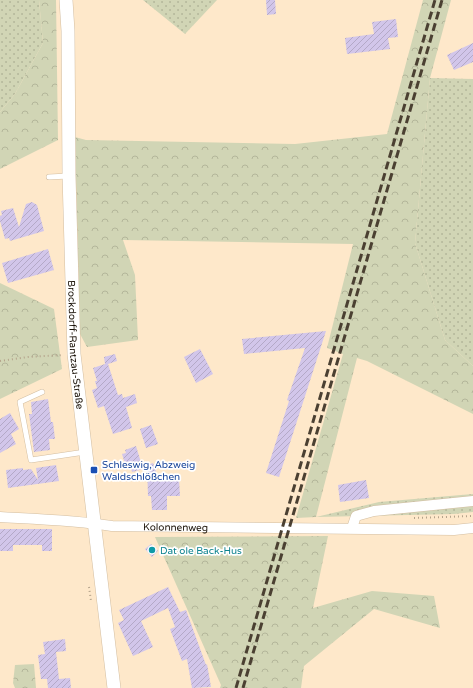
<svg xmlns="http://www.w3.org/2000/svg" width="473" height="688" viewBox="0 0 473 688" font-family="'Varela Round',sans-serif">
<style>
.grass{fill:url(#grass-dots)}
.forest{fill:url(#forest-crowns)}
.building{fill:url(#building-hatch)}
.lines{fill:none;stroke-linecap:round;stroke-linejoin:round}
.service-casing{stroke:#d3bea1;stroke-width:6}
.minor-casing{stroke:#d3bea1;stroke-width:11}
.tertiary-casing{stroke:#d3bea1;stroke-width:14}
.path{stroke:#b4a38b;stroke-width:2;stroke-dasharray:1 3;stroke-linecap:butt}
.service{stroke:#fff;stroke-width:5}
.minor{stroke:#fff;stroke-width:10}
.tertiary{stroke:#fff;stroke-width:13}
.rail{stroke:#4b4032;stroke-width:3;stroke-dasharray:8 4;stroke-linecap:butt}
.transit-dot{fill:#1a4fb4;stroke:#fff;stroke-width:1.5}
.culture-dot{fill:#0f9aa8;stroke:#fff;stroke-width:1.5}
.labels{text-anchor:middle;stroke-width:3.5;stroke-linejoin:round;paint-order:stroke}
.street-label{font-size:10px;fill:#181006;stroke:#fff}
.transit-label{font-size:10px;fill:#164399;stroke:#fff;text-anchor:start}
.culture-label{font-size:10px;fill:#0d838f;stroke:#fff;text-anchor:start}
</style>
<defs>
<pattern id="grass-dots" width="8" height="8" patternUnits="userSpaceOnUse"><rect width="8" height="8" fill="#d1d5b5"/><path d="M2 2h.1M6 6h.1" fill="none" stroke="#b3b69a" stroke-width="1.8" stroke-linecap="round"/></pattern>
<pattern id="forest-crowns" width="20" height="18" patternUnits="userSpaceOnUse"><rect width="20" height="18" fill="#d1d5b5"/><path d="M2 6a3 3 0 1 1 6 0M12 15a3 3 0 1 1 6 0" fill="none" stroke="#b3b69a"/></pattern>
<pattern id="building-hatch" width="6" height="6" patternUnits="userSpaceOnUse"><rect width="6" height="6" fill="#d2c6ea"/><path d="M-1 1l2-2M0 6l6-6M5 7l2-2" fill="none" stroke="#b4a9c7"/></pattern>
</defs>
<rect width="100%" height="100%" fill="#fee8ca"/>
<!-- grass -->
<g class="grass">
<polygon points="0,0 39,0 43,43 15,94 0,112"/>
<polygon points="143,0 217,0 185,34"/>
<polygon points="430,78 473,79 473,366 445,340 415,243"/>
<polygon points="473,494 473,512 454,514 316,517 379,502"/>
</g>
<!-- forest -->
<g class="forest">
<polygon points="39,0 56,0 58,140 0,169 0,112 15,94 43,43"/>
<polygon points="423,0 451,0 430,78 415,243 445,340 473,366 473,414 367,361 357,358 316,517 296,518 343,354 327,348 353,244 123,240 135,275 138,340 87,347 80,334 75,137 86,140 295,144 387,134"/>
<polygon points="0,283 54,309 62,369 0,399"/>
<polygon points="328,536 313,608 372,591 434,596 440,628 374,609 304,666 301,688 220,688 221,685 155,537"/>
<polygon points="34,664 36,688 15,688 13,683 15,665"/>
</g>
<!-- building -->
<g class="building">
<polygon points="266,0 275,0 276,14 267,15"/>
<polygon points="396,19 398,37 388,38 390,49 347,54 345,38 374,34 372,22"/>
<polygon points="473,43 473,62 454,70 447,55"/>
<polygon points="32,202 37,205 44,231 10,241 9,238 5,239 0,221 0,216 2,215 1,211 13,208 19,227 26,204"/>
<polygon points="48,249 54,270 8,283 2,263"/>
<polygon points="326,331 279,477 266,473 289,401 287,400 305,348 244,354 242,339"/>
<polygon points="200,349 213,374 196,383 184,357"/>
<polygon points="115,354 117,361 108,364 118,395 122,394 123,398 135,394 137,403 126,407 132,428 113,434 104,406 98,408 92,390 97,388 95,381 97,381 93,368 105,364 104,357"/>
<polygon points="48,399 51,422 53,422 55,439 49,439 50,450 34,452 29,414 32,414 31,402"/>
<polygon points="10,413 19,429 11,434 16,444 0,453 0,419"/>
<polygon points="151,425 158,444 146,448 140,429"/>
<polygon points="136,446 143,469 132,472 130,465 126,467 122,454 126,453 125,450"/>
<polygon points="153,463 159,480 179,479 180,496 167,496 167,510 152,510 151,496 148,496 147,465"/>
<polygon points="56,465 59,481 8,488 6,470 23,468 23,470 31,469 38,480 36,468"/>
<polygon points="366,480 369,498 340,502 338,485"/>
<polygon points="0,529 52,529 52,551 42,551 42,545 13,545 13,551 0,551"/>
<polygon points="151,544 158,551 152,557 145,549"/>
<polygon points="168,587 180,612 186,610 206,665 207,664 211,687 192,688 187,659 182,661 170,629 175,627 168,608 141,621 153,647 133,656 118,623 124,620 119,610"/>
<polygon points="65,639 66,651 56,652 59,679 70,678 71,688 48,688 47,679 41,679 38,655 45,654 43,642"/>
</g>
<g class="lines">
<defs>
<g id="service">
<polyline points="49,177 68,176"/>
<polyline points="42,392 20,402 31,460 85,452"/>
</g>
<g id="minor">
<path id="s1" d="M0,517C38,519 75,520 112,526L454,530L473,528"/>
<polyline points="352,528 356,516 374,511 473,501"/>
</g>
<g id="tertiary">
<path id="s2" d="M66,0L68,31L69,175L74,354L114,688"/>
</g>
</defs>
<!-- service casing -->
<use href="#service" class="service-casing"/>
<!-- minor casing -->
<use href="#minor" class="minor-casing"/>
<!-- tertiary casing -->
<use href="#tertiary" class="tertiary-casing"/>
<!-- path -->
<g class="path">
<polyline points="0,361 28,357 63,355"/>
<polyline points="414,518 473,516"/>
<polyline points="89,587 91,601"/>
</g>
<!-- service -->
<use href="#service" class="service"/>
<!-- minor -->
<use href="#minor" class="minor"/>
<!-- tertiary -->
<use href="#tertiary" class="tertiary"/>
<!-- rail -->
<g class="rail">
<polyline points="236,688 435,0"/>
<polyline points="243,688 442,0"/>
</g>
</g>
<!-- markers -->
<rect class="transit-dot" x="90" y="466" width="8" height="8" rx="2"/>
<circle class="culture-dot" cx="152" cy="550" r="4"/>
<g class="labels">
<!-- street labels -->
<g class="street-label">
<text dy="4" stroke="none"><textPath href="#s2" startOffset="345">Brockdorff-Rantzau-Straße</textPath></text>
<text dy="4" stroke="none"><textPath href="#s1" startOffset="176">Kolonnenweg</textPath></text>
</g>
<!-- transit labels -->
<g class="transit-label">
<text x="102" y="468">Schleswig, Abzweig<tspan x="102" dy="12">Waldschlößchen</tspan></text>
</g>
<!-- culture labels -->
<g class="culture-label">
<text x="160" y="554">Dat ole Back-Hus</text>
</g>
</g>
</svg>
